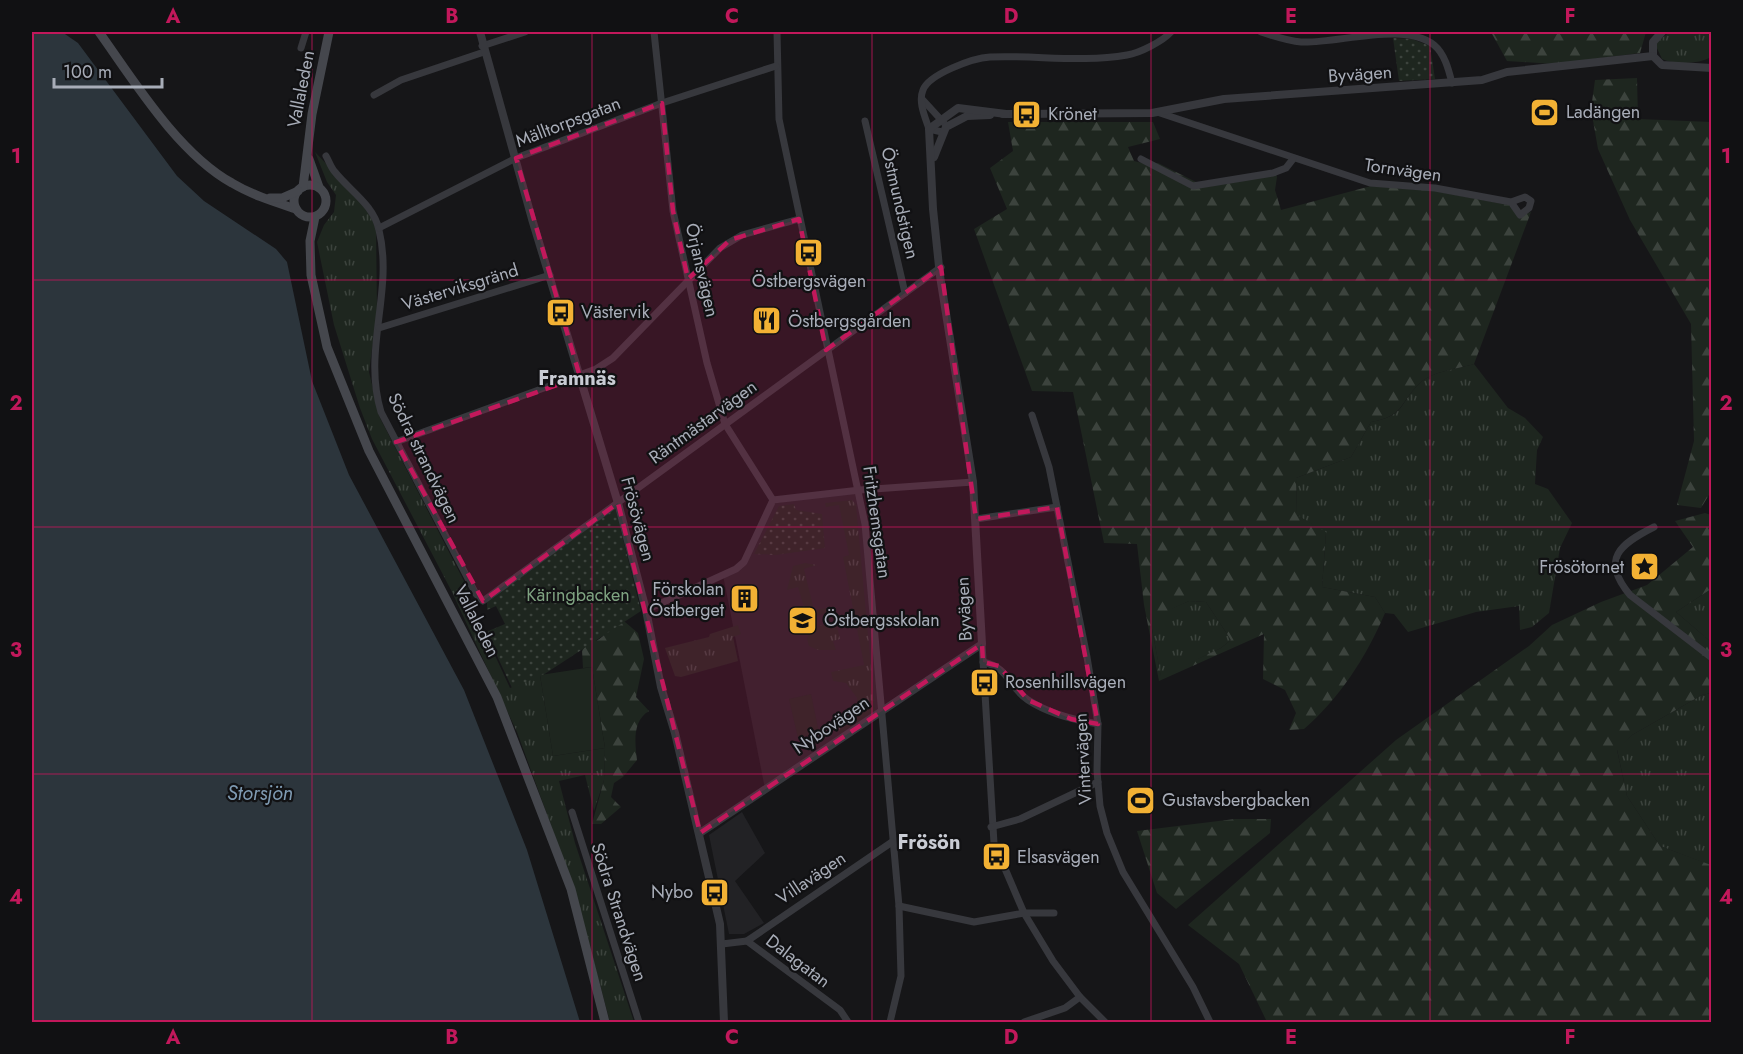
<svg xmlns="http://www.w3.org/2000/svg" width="1743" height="1054" viewBox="0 0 1743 1054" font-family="Jost,sans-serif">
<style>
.built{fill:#222225}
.grass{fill:url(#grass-tufts)}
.forest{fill:url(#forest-firs);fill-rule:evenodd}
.park{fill:url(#park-dots)}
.pitch{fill:#1e261f}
.water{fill:#2c353c}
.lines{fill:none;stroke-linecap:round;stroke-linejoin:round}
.minor{stroke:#37383d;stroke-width:7}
.tertiary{stroke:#37383d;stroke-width:8}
.secondary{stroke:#45474d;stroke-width:9}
.marked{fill:#c2185b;fill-opacity:0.2;stroke:#c2185b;stroke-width:4.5;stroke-dasharray:12 8;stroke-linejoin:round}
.grid{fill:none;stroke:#c2185b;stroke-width:1.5;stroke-opacity:0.55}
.labels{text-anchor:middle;stroke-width:4.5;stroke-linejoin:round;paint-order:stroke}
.street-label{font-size:18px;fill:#a8adb8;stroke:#111113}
.poi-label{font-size:18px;fill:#a8adb8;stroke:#111113;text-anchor:start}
.park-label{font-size:18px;fill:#7fa381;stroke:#111113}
.neighbourhood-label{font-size:20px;font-weight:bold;fill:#c9ccd4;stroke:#111113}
.water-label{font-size:20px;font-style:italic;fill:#7f9bb3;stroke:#111113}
.neatline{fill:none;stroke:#c2185b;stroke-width:2}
.grid-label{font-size:20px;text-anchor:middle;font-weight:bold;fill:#c2185b}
</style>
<defs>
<pattern id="grass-tufts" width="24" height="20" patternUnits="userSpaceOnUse" patternTransform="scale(1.5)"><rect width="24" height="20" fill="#1e261f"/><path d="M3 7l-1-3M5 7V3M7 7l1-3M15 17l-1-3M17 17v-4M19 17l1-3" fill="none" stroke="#3c433d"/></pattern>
<pattern id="forest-firs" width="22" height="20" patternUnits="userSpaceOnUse" patternTransform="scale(1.5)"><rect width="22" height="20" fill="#1e261f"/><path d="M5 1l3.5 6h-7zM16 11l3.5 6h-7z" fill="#3c433d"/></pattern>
<pattern id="park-dots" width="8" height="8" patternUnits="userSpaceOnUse" patternTransform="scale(1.5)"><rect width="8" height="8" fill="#1e261f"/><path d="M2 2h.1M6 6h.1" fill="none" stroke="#3c433d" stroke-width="1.8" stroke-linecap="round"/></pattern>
</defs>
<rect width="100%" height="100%" fill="#161618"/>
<!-- built -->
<g class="built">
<polygon points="860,490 882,711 765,789 723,575 744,562 770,504"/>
<polygon points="742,812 765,853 735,881 764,923 744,934 729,934 709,835"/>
</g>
<!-- grass -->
<g class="grass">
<path d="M1670,32H1711V57C1700,64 1675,65 1662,59L1656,46L1658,41Z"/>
<polygon points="315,152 349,188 369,213 376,229 377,311 369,372 380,418 467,587 468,597 510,688 540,675 553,756 605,748 604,780 594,811 585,775 559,781 575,843 634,1022 610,1022 575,891 517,732 451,590 372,439 360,408 334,325 317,242 324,225 334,212 336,195 327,182"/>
<path d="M1474,364L1508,408L1525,418L1543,437L1537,450L1535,484L1548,489L1572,523L1560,548L1549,613L1532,627L1520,630L1519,606L1476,612L1408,632L1394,614L1385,613L1375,597L1322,587L1326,533L1297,515L1296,478L1351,457L1371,422C1407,415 1397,405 1420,383C1433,371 1457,369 1474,364Z"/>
<path d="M852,500L856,505L875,710L840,734L836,720L840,725C853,720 858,711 857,698L846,683L833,681L831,672L864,665L843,557L849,555L839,505L826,507L825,503Z"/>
<polygon points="805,563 817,565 804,569 814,610 831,607 832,612 807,618 798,587 787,590 793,566"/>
<polygon points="1711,589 1711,642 1676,612"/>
<polygon points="1189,601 1206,602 1231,640 1221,648 1161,677 1150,618"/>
<polygon points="836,622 840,639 833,641 836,650 818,650 809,646 807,639 811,628"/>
<polygon points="738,625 741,634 733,637 738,661 681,677 675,676 665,648 709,637 710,634"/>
<polygon points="1711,693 1711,865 1710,865 1660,846 1627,796 1617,749 1632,735 1702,695"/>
</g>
<!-- forest -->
<g class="forest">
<polygon points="1491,32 1646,32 1640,53 1554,64 1507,61"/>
<polygon points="1637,78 1638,119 1711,122 1712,490 1701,508 1677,505 1694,441 1691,324 1630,220 1598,149 1591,109 1595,80"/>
<path d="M1008,122H1153L1160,139L1128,147L1134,161L1150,165L1158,163L1200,184L1274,170L1277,177L1275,190L1281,210L1371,186L1434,191L1509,205L1519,216L1531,212L1474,364C1457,369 1433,371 1420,383C1397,405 1406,415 1371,422L1351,457L1296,478L1297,515L1326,532L1322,587L1375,597L1385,613C1367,656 1339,699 1304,729L1289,730L1296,713L1285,690L1263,679L1264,634L1159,681L1144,605L1137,544L1104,543L1073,392L1032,391L974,229L1007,209L990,168L1013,151ZM1189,601L1206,602L1231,640L1221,648L1161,676L1150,619Z"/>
<polygon points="1705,513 1711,515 1711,589 1676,612 1711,642 1711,693 1702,695 1632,735 1617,750 1627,796 1660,846 1711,865 1711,1022 1267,1022 1239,964 1188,925 1396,740 1529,646 1552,625 1601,602 1647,585 1693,547 1675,521"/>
<path d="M617,622H625L638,633L644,659L636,697L649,711C632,721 635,743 637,760L623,777L614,783L611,797L621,807L601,824H592L604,780L605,748L592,667L583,668L582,650L592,637L596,641C606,636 608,628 617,622Z"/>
<polygon points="1235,819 1271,819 1270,833 1176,909 1157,893 1137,831"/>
</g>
<!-- park -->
<g class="park">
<polygon points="1393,38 1412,39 1430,46 1435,79 1399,81"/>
<polygon points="794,504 796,510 822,514 825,548 776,555 754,554 779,506"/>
<polygon points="615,507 641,611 543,675 512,688 486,632 505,624 496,606 487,610 487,600"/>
</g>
<!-- pitch -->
<g class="pitch">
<polygon points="592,667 605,748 553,756 540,675"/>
<polygon points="811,694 819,733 798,738 789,699"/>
</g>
<!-- water -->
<polygon class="water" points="32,32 62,32 78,43 177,176 204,201 276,249 287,262 312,381 349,475 464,690 527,850 580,1022 32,1022"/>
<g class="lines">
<!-- minor -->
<g class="minor">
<polyline points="654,32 673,211 707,363 725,424 773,500"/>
<polyline points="777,32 779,119 865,524 899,906 901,976 890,1022"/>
<path d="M1261,32C1273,36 1288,41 1301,42C1337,44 1404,21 1434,45C1445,54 1449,71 1452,83"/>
<polyline points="482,46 525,32"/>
<polyline points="301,48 306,32"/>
<polyline points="374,95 401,80 484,52"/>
<polyline points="922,99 944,123"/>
<polyline points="1157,112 1370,183 1435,188 1511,202 1520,215 1529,208 1531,201 1525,197 1511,202"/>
<polyline points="865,121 905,293"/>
<path d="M942,132L929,129C925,117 918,102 923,90C929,74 973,58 990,57C1036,55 1082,63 1127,55C1140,53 1163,41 1171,32"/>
<path d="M326,156C329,161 331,168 335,172C349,190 374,205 379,230C394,291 362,350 381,412L476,594L483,601L941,267"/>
<polyline points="1141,159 1193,186 1273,173 1286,168 1293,159"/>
<polyline points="379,228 516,158 662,103 776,66"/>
<polyline points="379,328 550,275"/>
<polyline points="1032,415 1049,467 1087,657 1098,724 1097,771 1100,806 1107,833 1123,872 1193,987 1210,1022"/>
<polyline points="396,442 596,369 613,358 720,248 742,235 799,219"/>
<polyline points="976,519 1057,507"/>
<path d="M1654,527C1620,544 1600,559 1630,595L1712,658"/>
<polyline points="646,610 736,569 744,562 773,500 860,490 973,482"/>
<polyline points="982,644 994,843 1024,913 1053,961 1080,997 1105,1022"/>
<path d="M983,662C1010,668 1007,686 1028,700C1049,714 1074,720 1098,724"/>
<polyline points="572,812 639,1022"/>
<polyline points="991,827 1020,819 1098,782"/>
<polyline points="899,906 974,922 1024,913 1054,913"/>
<polyline points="747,941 892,842"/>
<polyline points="722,944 747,941 840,1010 848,1022"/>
<polyline points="1024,1022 1065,1008 1080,997"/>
</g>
<!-- tertiary -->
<g class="tertiary">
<polyline points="480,32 532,219 618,503 646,610 661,687 675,733 720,924 724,1022"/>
<polyline points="1653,56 1653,42 1662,32"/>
<polyline points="1003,114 1152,113 1224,99 1482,80 1507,72 1653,56 1662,65 1712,68"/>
<polyline points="934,157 946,127 967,116 990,115"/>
<polyline points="700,833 982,644 973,482 940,276 933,209 929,129 958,108 1006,114"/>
</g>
<!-- secondary -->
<g class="secondary">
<path d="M99,32C134,81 178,153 232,183C252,195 275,202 296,209"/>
<polyline points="309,159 319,187"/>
<circle cx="310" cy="201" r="16"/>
<polyline points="303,187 312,114 329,32"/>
<polyline points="270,198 282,198 298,191"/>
<polyline points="315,217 310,241 311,275 327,347 369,451 497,697 571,889 605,1022"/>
</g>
</g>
<!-- marked area -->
<path class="marked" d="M662,103L673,211L688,279L730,240L799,219L826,350L941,267L976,519L1057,507L1098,724L1071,719L1028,700L999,666L983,662L982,644L700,833L618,503L483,601L396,442L580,377L516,158Z"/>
<!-- grid -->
<path class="grid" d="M312,32V1022M592,32V1022M872,32V1022M1151,32V1022M1430,32V1022M32,280H1712M32,527H1712M32,774H1712"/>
<!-- icons -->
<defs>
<symbol id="stadium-square" viewBox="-11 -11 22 22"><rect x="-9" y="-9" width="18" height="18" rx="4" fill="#f2b134" stroke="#111113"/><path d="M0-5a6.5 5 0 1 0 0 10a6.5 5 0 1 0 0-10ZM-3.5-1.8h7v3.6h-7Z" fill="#111"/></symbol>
<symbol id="bus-square" viewBox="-11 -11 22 22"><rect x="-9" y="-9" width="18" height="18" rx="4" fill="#f2b134" stroke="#111113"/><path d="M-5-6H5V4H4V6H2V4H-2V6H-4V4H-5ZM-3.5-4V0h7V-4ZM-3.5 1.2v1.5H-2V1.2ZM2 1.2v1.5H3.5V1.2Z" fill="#111"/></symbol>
<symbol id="restaurant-square" viewBox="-11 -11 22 22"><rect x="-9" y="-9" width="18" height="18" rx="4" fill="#f2b134" stroke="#111113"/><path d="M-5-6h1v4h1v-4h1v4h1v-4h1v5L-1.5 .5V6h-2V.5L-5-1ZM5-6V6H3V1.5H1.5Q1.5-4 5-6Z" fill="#111"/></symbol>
<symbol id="sight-square" viewBox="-11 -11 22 22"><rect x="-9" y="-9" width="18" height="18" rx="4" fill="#f2b134" stroke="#111113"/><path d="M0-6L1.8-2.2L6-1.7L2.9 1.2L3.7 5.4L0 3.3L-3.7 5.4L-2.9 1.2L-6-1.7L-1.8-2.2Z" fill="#111"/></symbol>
<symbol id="building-square" viewBox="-11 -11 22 22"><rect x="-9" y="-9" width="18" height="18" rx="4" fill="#f2b134" stroke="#111113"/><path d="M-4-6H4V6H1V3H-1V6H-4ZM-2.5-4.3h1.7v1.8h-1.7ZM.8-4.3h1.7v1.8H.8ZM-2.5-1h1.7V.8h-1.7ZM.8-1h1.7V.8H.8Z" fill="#111"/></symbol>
<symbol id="school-square" viewBox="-11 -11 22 22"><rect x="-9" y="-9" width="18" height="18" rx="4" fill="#f2b134" stroke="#111113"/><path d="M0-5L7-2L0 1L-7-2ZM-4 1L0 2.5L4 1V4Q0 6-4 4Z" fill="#111"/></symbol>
</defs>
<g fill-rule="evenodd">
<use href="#stadium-square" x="1528" y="96" width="33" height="33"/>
<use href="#bus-square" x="1010" y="98" width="33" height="33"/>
<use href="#bus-square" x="792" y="236" width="33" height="33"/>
<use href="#bus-square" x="544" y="296" width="33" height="33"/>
<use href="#restaurant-square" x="750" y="304" width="33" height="33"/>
<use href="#sight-square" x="1628" y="550" width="33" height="33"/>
<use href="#building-square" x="728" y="582" width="33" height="33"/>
<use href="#school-square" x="786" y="604" width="33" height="33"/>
<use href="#bus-square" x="968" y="666" width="33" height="33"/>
<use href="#stadium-square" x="1124" y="784" width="33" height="33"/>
<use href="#bus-square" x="980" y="840" width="33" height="33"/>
<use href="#bus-square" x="698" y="876" width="33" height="33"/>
</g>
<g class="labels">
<!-- street labels -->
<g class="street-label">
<text transform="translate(1360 74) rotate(-4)" y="6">Byvägen</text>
<text transform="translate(301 89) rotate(-79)" y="6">Vallaleden</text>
<text transform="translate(568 122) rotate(-21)" y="6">Mälltorpsgatan</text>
<text transform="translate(1403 170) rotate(8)" y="6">Tornvägen</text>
<text transform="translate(900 203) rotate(77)" y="6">Östmundstigen</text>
<text transform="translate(702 270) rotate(77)" y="6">Örjansvägen</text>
<text transform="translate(460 287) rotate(-17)" y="6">Västerviksgränd</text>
<text transform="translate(703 422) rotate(-36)" y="6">Räntmästarvägen</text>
<text transform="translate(424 458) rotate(64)" y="6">Södra strandvägen</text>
<text transform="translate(638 519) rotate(75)" y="6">Frösövägen</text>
<text transform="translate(877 522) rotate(82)" y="6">Fritzhemsgatan</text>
<text transform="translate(964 609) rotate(-93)" y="6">Byvägen</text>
<text transform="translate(477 621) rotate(63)" y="6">Vallaleden</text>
<text transform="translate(831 725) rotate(-34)" y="6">Nybovägen</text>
<text transform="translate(1083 759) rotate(-93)" y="6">Vintervägen</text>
<text transform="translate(811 878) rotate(-34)" y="6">Villavägen</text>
<text transform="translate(619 912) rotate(72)" y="6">Södra Strandvägen</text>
<text transform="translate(798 961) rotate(37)" y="6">Dalagatan</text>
</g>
<!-- poi labels -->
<g class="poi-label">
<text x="1566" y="118">Ladängen</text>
<text x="1048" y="120">Krönet</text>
<text x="809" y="287" text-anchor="middle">Östbergsvägen</text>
<text x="581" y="318">Västervik</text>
<text x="788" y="327">Östbergsgården</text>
<text x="1624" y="573" text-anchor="end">Frösötornet</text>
<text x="724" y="595" text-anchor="end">Förskolan<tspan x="724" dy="21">Östberget</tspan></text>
<text x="824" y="626">Östbergsskolan</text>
<text x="1005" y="688">Rosenhillsvägen</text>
<text x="1162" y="806">Gustavsbergbacken</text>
<text x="1017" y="863">Elsasvägen</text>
<text x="693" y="898" text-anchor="end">Nybo</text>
</g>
<!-- park labels -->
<g class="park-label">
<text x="578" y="601">Käringbacken</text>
</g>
<!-- neighbourhood labels -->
<g class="neighbourhood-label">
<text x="577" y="385">Framnäs</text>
<text x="929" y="849">Frösön</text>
</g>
<!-- water labels -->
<g class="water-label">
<text x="260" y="800">Storsjön</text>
</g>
</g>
<!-- border -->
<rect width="1743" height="1054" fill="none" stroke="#111113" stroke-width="66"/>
<!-- scale -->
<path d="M54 78v9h108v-9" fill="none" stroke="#a8adb8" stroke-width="3"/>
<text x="63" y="78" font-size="18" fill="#a8adb8" stroke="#111113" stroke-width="4.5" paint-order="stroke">100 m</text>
<rect x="33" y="33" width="1677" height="988" class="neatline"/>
<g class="grid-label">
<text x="173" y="23">A</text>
<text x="452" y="23">B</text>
<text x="732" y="23">C</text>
<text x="1011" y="23">D</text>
<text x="1291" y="23">E</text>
<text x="1570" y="23">F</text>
<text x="16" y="163">1</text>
<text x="1726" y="163">1</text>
<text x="16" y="410">2</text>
<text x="1726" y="410">2</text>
<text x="16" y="657">3</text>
<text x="1726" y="657">3</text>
<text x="16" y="904">4</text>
<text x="1726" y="904">4</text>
<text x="173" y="1044">A</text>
<text x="452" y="1044">B</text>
<text x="732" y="1044">C</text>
<text x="1011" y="1044">D</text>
<text x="1291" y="1044">E</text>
<text x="1570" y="1044">F</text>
</g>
</svg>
